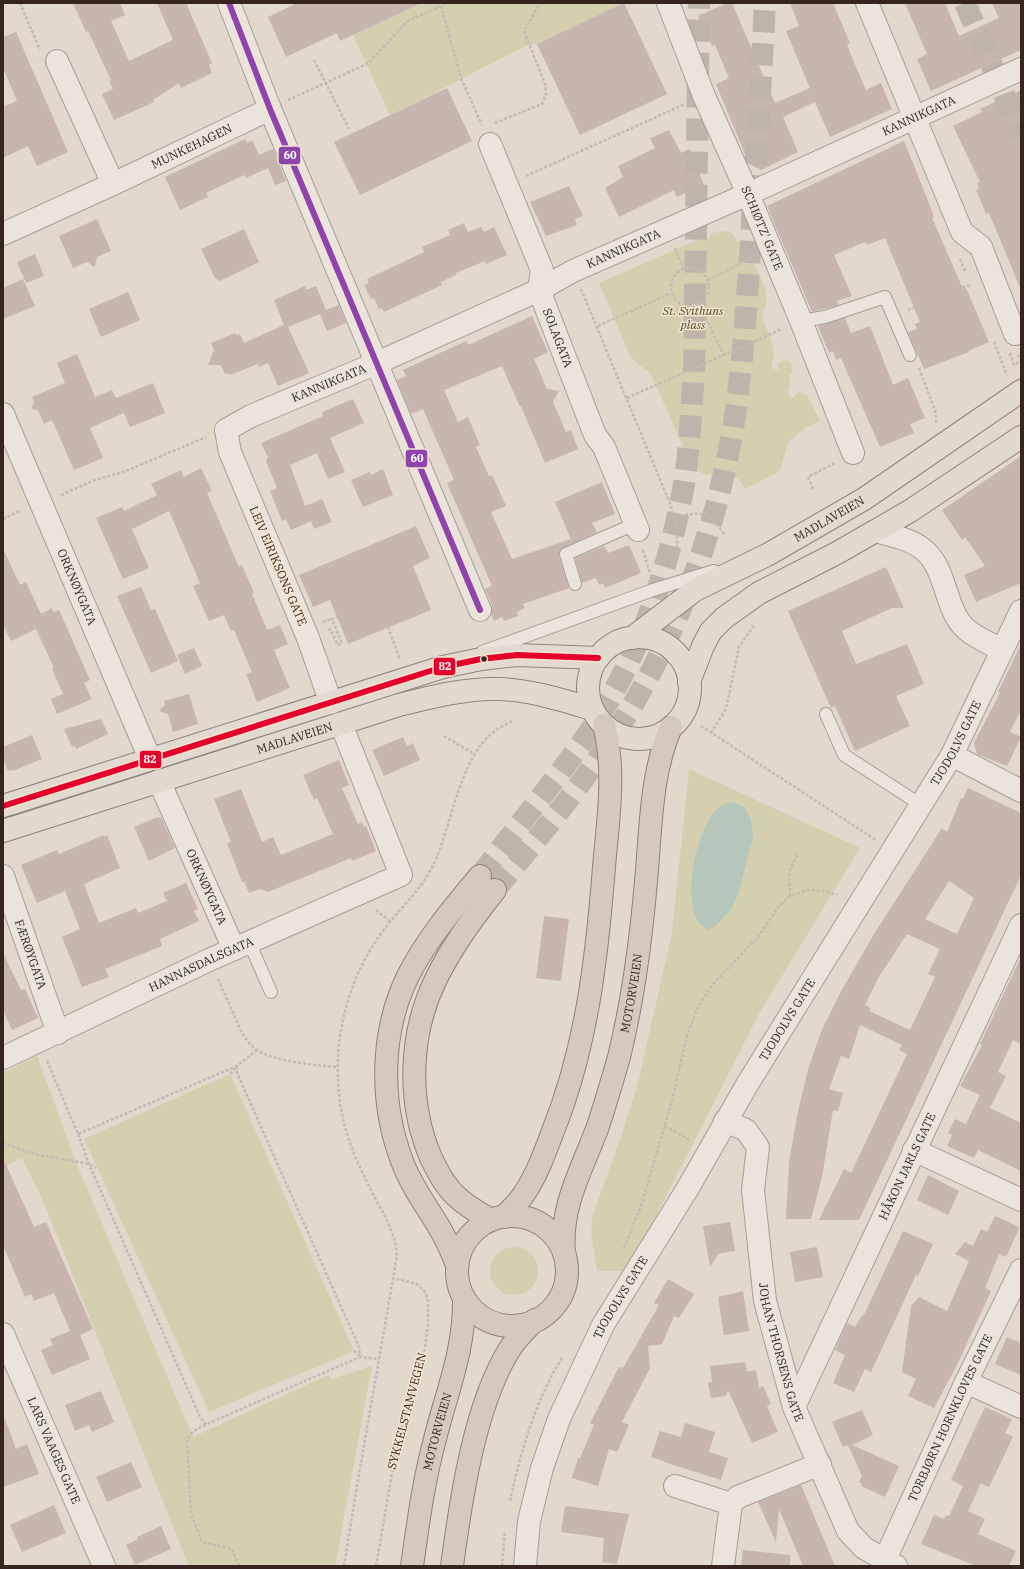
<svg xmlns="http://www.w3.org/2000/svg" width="1024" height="1569" viewBox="0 0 1024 1569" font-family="'IBM Plex Serif',serif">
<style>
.green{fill:#d4cfaf}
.water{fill:#b7c6ba}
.building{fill:#c6b6ad;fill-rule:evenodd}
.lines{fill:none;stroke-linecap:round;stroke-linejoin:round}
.highway-tunnel{stroke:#bfb4a9;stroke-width:22;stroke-dasharray:22 11;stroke-linecap:butt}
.lane-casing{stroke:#a79e95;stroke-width:14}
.street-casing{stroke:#a79e95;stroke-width:24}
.primary-casing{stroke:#8d837c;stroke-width:24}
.highway-casing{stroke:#8d837c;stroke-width:24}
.path{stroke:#c3bbb4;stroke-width:2.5;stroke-dasharray:3 2;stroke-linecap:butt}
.lane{stroke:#eae4dd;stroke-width:12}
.street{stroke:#eae4dd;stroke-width:22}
.primary{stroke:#e2d9cf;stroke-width:22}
.highway{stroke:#d5c8bd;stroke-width:22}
.bus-1-casing{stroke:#f4e4d1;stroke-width:9}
.bus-2-casing{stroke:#f4e4d1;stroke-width:9}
.bus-1{stroke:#8e44ad;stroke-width:6}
.bus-2{stroke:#e4002b;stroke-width:6}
.bus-dot{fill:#35251e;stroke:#f4e4d1;stroke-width:1.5}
.labels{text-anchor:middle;stroke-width:3;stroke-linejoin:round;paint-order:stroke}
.street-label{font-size:12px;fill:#35251e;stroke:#f4e4d1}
.park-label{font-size:12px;font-style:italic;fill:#4d5125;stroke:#f4e4d1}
.line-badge{stroke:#f4e4d1;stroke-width:1.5}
.badge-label{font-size:11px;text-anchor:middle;font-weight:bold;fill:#fff}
</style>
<rect width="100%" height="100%" fill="#e2d8cc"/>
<!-- green -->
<g class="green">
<path d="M422,3H625L537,44L528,45C481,67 437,93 390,115L353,35Z"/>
<path d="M726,231L732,233L739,244L737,254L754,263C763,285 772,293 762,316C766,330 779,350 771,364L772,368L779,371L777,365L783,360C791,360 793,365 792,373L789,374L790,384L788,391L789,396L793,398L796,394L801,392L807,395L820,421L805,428L788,442L780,471L745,489C743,486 740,480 737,478C720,468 705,484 690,463L651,374L631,358L599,283L704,237L707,240L712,233Z"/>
<polygon points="689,769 860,848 760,1012 628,1271 597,1271 591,1232 593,1214 622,1134 638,1083 672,933"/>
<polygon points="37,1056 77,1165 193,1437 328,1375 332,1379 372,1366 335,1566 189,1566 42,1198 22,1158 3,1167 3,1073"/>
<polygon points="230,1074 354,1351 209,1412 84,1139"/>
<circle cx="514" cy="1271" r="24"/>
</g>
<!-- water -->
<path class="water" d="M734,802L745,808L751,820L753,837L738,895L731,909L717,925L708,930C705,927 701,925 699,922C681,898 697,821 722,805C725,803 731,803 734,802Z"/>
<!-- building -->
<g class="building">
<polygon points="73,3 120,3 125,15 111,21 129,61 173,40 157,3 186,3 212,63 209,65 212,73 181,88 179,83 153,100 154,102 114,120 102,94 113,89 109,81 111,80 88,31 86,32"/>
<polygon points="297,3 422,3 340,41 337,33 286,57 268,17"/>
<polygon points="624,3 667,94 580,135 537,44"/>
<polygon points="727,3 732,3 775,103 810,88 786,31 799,26 790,3 833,3 850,43 847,45 853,60 866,90 881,83 892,109 830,137 815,102 783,117 798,152 761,170 749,164 716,84 729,78 715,45 712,46 698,16"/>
<polygon points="905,3 945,3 959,36 999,18 992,3 1021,3 1021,50 931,91 917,59 927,54"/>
<polygon points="16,32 68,152 37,166 28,146 3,158 3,107 17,101 3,68 3,37"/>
<polygon points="447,88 472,141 360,195 334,142"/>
<polygon points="1021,90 1021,290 989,213 986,214 976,190 979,189 977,183 980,182 953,126 982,112 980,109"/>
<polygon points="669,130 681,153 689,149 704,185 677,197 674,190 619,217 605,188 623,177 618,166 655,148 650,138"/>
<polygon points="245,139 247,143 252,140 259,155 273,149 286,181 275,185 268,168 246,178 244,175 206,193 208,197 180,210 165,177"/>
<polygon points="904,141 931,208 934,217 932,218 963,289 966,288 989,342 968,351 969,352 924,369 908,332 917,329 915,324 920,322 885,238 867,245 865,242 834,255 852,296 837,301 839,305 812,312 767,206"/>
<polygon points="569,186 583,216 575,219 577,225 546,236 530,202"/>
<polygon points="97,219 111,251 97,257 95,267 87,262 73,268 59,236"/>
<polygon points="464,223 468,232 481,227 484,232 494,227 507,255 486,264 485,261 456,273 456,275 441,282 442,285 384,312 382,308 379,309 374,298 371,299 364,285 369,283 367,279 424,252 422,247 450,235 448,230"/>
<polygon points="244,229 259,262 220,281 215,278 201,249"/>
<polygon points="35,254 44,276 26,283 17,262"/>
<polygon points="23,279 35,306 3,319 3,288"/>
<polygon points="305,286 306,290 316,286 326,310 339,305 346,323 327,331 320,314 288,327 309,373 278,386 268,363 259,367 258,364 230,375 228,373 225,374 221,365 208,365 214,350 211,343 235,333 236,335 240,334 244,343 284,325 274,300"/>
<polygon points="128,292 140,320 101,337 89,309"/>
<polygon points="532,316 548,352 534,359 547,389 559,391 553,402 566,432 571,430 578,449 545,463 521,406 520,407 502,366 444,390 458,422 468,417 480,445 476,447 489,476 492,475 506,506 491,512 512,559 571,539 555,502 602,482 615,514 592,523 597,532 560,550 559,556 569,588 523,604 525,608 517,612 518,616 504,621 502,617 494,621 491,614 492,605 485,589 492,586 447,483 454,480 423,409 411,414 397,380 406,376 403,370 464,342 467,341 468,345"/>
<polygon points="845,318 851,333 870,326 893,385 908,378 925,418 910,424 914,433 880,447 841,358 836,360 833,351 829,353 818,326"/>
<polygon points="77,354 95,397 112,390 116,398 153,383 165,413 130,427 124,413 90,428 103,458 74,470 52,420 44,424 38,410 31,409 34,402 32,397 65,383 57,363"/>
<polygon points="353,399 364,423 330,438 345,472 328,479 317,453 290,465 305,506 322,499 332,522 314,529 311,521 291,530 286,519 282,521 270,491 277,488 266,461 268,457 261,443 323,416 322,412"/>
<polygon points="1021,456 1021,583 976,602 964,575 985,566 965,537 962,540 942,510"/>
<polygon points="201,468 212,491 207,493 239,567 242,565 254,593 252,594 267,630 280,625 288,644 274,650 290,688 257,702 246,674 252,672 234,630 231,631 224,615 209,621 193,586 200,583 169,511 132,529 149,568 123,579 96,518 122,507 124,511 157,495 151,484 181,470 184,477"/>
<polygon points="383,469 393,495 363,507 351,480 370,472 371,475"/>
<polygon points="416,526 430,558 413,566 431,610 348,644 330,600 313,607 299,575"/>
<polygon points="629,545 641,573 605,588 603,583 599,585 596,578 582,583 575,558 604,546 608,553"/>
<polygon points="3,549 20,585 26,582 41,614 52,608 54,612 59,610 90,680 84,683 92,699 57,714 51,699 63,694 52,669 54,668 36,629 11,641 3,624"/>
<polygon points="886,567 904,608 892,608 842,631 856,664 907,644 924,684 896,696 910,726 855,751 835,706 831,708 788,611"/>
<polygon points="141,587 151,610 155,609 178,661 151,673 117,596"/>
<polygon points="1021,644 1021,710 1010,732 1021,737 1007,766 977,754 974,743 1000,693 998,692"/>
<polygon points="194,648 202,666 185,674 177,655"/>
<polygon points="189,694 198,724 173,732 168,714 159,711 165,705 164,701"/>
<polygon points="101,719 108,734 76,749 75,746 72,747 64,729"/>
<polygon points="32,735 42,759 12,771 11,770 8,771 3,759 3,747"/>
<polygon points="403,737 407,746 413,743 420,760 384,776 372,750"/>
<polygon points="339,760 349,785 342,788 358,824 362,822 364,827 366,826 376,851 352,861 351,858 268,892 260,889 249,893 244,881 242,882 227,843 231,842 214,799 241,789 262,842 273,837 281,855 333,834 317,798 314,800 303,775"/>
<path d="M968,788L1021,813V875L859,1220H819L844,1169L851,1173L907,1054L899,1050L902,1045L860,1025L849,1059L841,1056L829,1089L843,1093L838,1111L833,1110L822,1177L811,1219H786L789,1162L798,1111L809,1066L821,1032L839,995L874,934L942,828L947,832L961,798L963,799ZM949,881L974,898L957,934L925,919ZM907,934L940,949L928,974L935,977L910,1030L869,1011L871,1008L865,1005L880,975Z"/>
<polygon points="158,817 159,818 161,817 175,848 149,861 134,827"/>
<polygon points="104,835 104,837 107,835 120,868 84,884 99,923 136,908 138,913 167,901 163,893 186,883 198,909 194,911 199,921 160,939 162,946 105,969 109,977 82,987 62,937 80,929 65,891 37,903 21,865 57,850 59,854"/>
<polygon points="544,916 569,919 561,981 536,978"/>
<polygon points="3,953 21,990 25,989 38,1018 12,1030 3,1010"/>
<polygon points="1021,957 1021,1044 1013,1040 998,1072 1006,1076 990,1108 1021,1123 1021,1171 978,1150 974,1158 947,1146 952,1135 948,1133 955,1119 966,1124 980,1095 960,1086 982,1045 980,1044"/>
<polygon points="3,1158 34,1227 46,1222 93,1329 80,1335 90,1359 52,1375 41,1350 53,1345 50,1339 70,1331 54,1293 34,1301 31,1294 25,1297 3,1245"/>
<polygon points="928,1175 959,1191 948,1215 917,1200"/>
<polygon points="995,1216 1019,1227 1018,1231 1006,1257 999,1254 985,1288 991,1291 957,1365 934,1408 908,1396 916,1379 902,1372 911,1306 919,1297 947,1311 969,1261 955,1254 965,1242 973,1246 981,1229 987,1232"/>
<polygon points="730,1222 735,1251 718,1254 710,1267 703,1226"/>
<polygon points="903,1231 933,1244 918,1276 916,1275 871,1372 865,1369 854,1392 833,1383 845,1355 835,1350 847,1323 855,1327 862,1316 864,1315"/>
<polygon points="817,1247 823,1277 795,1282 790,1252"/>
<polygon points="668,1279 694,1294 679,1318 674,1316 662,1344 648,1346 650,1368 622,1422 629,1425 617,1452 609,1449 598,1486 572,1478 578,1458 580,1458 594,1425 590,1423 619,1367 623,1368 659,1305 654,1303"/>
<polygon points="743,1291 749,1331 724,1335 718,1297"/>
<polygon points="1007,1337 1021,1343 1021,1375 995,1364"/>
<polygon points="745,1362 747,1372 756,1370 759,1388 763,1386 771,1404 767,1406 778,1432 752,1443 728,1390 726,1396 711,1398 708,1383 712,1382 710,1366"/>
<polygon points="101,1391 114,1422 92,1432 89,1425 75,1431 65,1405"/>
<polygon points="985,1407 1012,1419 1005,1433 1013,1437 989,1487 981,1483 968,1511 985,1519 978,1534 1016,1551 1009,1566 976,1566 921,1544 934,1515 944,1519 946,1515 949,1516 963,1486 951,1480"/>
<polygon points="862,1410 873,1435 852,1445 899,1466 885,1497 861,1486 862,1484 859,1482 862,1476 848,1445 843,1447 832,1422"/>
<polygon points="3,1419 5,1419 16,1449 27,1444 39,1474 3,1487"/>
<polygon points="685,1423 715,1432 709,1452 728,1458 721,1480 664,1462 664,1461 651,1457 660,1431 681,1437"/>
<polygon points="131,1462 142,1487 107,1502 96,1477"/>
<polygon points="801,1485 804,1492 835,1566 803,1566 779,1509 776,1542 758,1502"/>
<polygon points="54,1505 66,1533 22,1552 10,1525"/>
<polygon points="565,1506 629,1514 617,1564 602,1562 604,1538 561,1532"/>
<polygon points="161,1526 171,1549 135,1565 126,1545 138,1539 137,1537"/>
<polygon points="743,1550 790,1555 790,1566 741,1566"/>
</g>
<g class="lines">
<!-- highway-tunnel -->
<g class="highway-tunnel">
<polyline points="965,3 1000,84 1021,138"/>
<path d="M480,876C514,831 550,787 583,741C636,666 668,574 684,484C690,447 691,410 694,373L699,3"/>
<path d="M495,890C554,819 613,748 655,664C693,590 719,510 733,428C743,365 747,301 751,237C756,159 761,81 765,3"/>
</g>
<defs>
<g id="lane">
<polyline points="801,321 825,317 885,297 910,355"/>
<polyline points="575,584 566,554 635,524"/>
<polyline points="482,652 653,590 714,571"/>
<polyline points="826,714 844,755 921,805"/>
<polyline points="249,942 271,992"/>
</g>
<g id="street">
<polyline points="229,3 270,109 480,610"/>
<path id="s1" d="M668,3L704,96L748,194L801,321L853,453"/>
<polyline points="867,3 962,232 981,247 1015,334"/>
<polyline points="57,61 113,184"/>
<path id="s2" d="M490,144L542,270L539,290L595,435L604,447L638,530"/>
<path id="s3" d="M3,234L113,184L270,109"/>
<path id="s4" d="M3,414L150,759"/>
<path d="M876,531C892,536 912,539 925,551C947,570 945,611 966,629C976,638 990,644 1001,649"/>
<path id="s5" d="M331,703L308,638L230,452L226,430L251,416L377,363L539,290L573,271L748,194L1021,69"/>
<polyline points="952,755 1021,791"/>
<path id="s6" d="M159,781L234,949"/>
<path id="s7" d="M3,876L58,1033"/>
<path id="s8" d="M3,1058L209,960L401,875L341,724"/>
<path id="s9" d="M725,1121L746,1130L758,1147L753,1190L765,1301L794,1407L848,1531L864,1548L896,1566"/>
<polyline points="914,1150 1021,1200"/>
<path id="s10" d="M3,1334L104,1566"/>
<polyline points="966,1382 1021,1407"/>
<path id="s11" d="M794,1407L1021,925"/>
<polyline points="675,1486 731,1504"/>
<path id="s12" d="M525,1566L529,1521L542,1468L559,1419L603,1325L688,1188L748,1083L952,755L1021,611"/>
<polyline points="723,1566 731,1504 738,1497 820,1464"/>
<path id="s13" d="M882,1566L966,1382L1021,1270"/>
</g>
<g id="primary">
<circle cx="639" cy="688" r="51"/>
<path id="s14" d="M632,638L695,590L767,555L864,499L1021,391"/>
<polyline points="689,682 703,646 711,631 724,618 759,593 837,553 910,511 1021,437"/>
<polyline points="3,806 443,667 481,659 517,655 598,658"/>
<path id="s15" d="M3,831L399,705C431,697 466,688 499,689C531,690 562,700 592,709"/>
</g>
<g id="highway">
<circle cx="512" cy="1271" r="55"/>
<path d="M504,1217C511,1209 519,1202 524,1194C537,1175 545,1152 553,1131C587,1046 597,957 604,867C608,820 616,771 604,725"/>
<path d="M491,1220C479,1213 466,1206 456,1196C445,1186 438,1172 431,1158C407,1102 409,1034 436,979C452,946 473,918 495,890"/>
<path id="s16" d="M564,1253C560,1207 581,1171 597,1129C605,1106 612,1081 619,1057C633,1000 641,940 646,881C651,830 650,776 671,727"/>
<path d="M457,1265C452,1252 446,1239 439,1227C426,1205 411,1186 402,1161C380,1103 380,1033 408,976C426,940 454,907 480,876"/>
<path id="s17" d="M412,1566C418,1525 423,1484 434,1443C446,1393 465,1351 464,1298"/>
<path d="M452,1566C461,1499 474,1408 509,1350C516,1339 526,1329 535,1320"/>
</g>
</defs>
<!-- lane casing -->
<use href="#lane" class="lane-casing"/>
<!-- street casing -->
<use href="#street" class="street-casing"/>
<!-- primary casing -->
<use href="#primary" class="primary-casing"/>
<!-- highway casing -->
<use href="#highway" class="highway-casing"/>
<!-- path -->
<g class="path">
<polyline points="20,3 40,50"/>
<polyline points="441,6 461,78 482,125"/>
<polyline points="314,60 349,129"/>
<polyline points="288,100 369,63 406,22 447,3"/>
<polyline points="495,123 542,104 546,94 545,84 524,31 540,3"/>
<polyline points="526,176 685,104"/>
<polyline points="675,248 683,268"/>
<polyline points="960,259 966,273"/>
<circle cx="690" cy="287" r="19"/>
<polyline points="708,280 753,257"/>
<polyline points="962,287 972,285"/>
<polyline points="581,289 671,506 677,534 677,554"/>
<polyline points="699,304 723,354"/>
<polyline points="908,310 914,307"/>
<polyline points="598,326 671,293"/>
<polyline points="994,342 1007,375"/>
<polyline points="1010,353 1014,365 1021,361 1018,355"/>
<polyline points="919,368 936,413 936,422 937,423"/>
<polyline points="627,398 782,329"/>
<polyline points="813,489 808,477 835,463"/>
<polyline points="61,495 95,480 126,471 206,437"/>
<path d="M675,517C701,511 708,511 724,534"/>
<polyline points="3,519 21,510"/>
<polyline points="643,550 650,574"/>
<polyline points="323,622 332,619"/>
<polyline points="388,627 400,660"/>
<polyline points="328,630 330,629 338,645 342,643 332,619 337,617"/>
<polyline points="701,726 876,840"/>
<polyline points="711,733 726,709 739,647 755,624"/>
<polyline points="444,736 474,754"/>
<polyline points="790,896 789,872 798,853"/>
<polyline points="376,910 391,922"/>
<path d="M218,979L241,1031C245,1038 250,1045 257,1050C272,1061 319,1066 338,1067"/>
<polyline points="47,1061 78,1134 237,1066 257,1050"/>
<polyline points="237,1066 237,1073 359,1347 360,1357"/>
<polyline points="230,1074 236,1068"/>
<polyline points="665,1126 690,1140"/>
<polyline points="78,1134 89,1164 200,1417 206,1424"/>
<polyline points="3,1143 35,1154 89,1164 96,1168"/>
<polyline points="624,1248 641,1206 672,1101 687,1035 698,1007 712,985 758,937 779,906 790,896 809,890 824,891 837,895"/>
<polyline points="354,1351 360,1356"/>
<path d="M510,1501C521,1451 535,1401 562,1358"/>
<path d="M239,1566L232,1549L202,1542L191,1514L187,1441C191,1431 197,1429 207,1424L360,1357L379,1359"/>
<path d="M344,1566L358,1480L397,1256C396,1235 386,1218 376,1200C365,1178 354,1157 347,1134C327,1067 340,991 380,935C400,907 423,890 437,857C450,824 460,771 481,745C489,734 500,727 512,721"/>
<polyline points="376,1566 398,1439 425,1348 428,1323 428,1300 425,1292 417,1284 393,1278"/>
<polyline points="502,1566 505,1531"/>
</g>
<!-- lane -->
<use href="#lane" class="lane"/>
<!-- street -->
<use href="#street" class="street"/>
<!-- primary -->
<use href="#primary" class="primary"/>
<!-- highway -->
<use href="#highway" class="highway"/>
<defs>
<polyline id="bus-1" points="229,3 270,109 480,610"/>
<polyline id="bus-2" points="3,806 443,667 481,659 517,655 598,658"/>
</defs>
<!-- bus-1 casing -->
<use href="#bus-1" class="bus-1-casing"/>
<!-- bus-2 casing -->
<use href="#bus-2" class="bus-2-casing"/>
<!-- bus-1 -->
<use href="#bus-1" class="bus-1"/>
<!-- bus-2 -->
<use href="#bus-2" class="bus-2"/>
</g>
<!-- markers -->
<circle class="bus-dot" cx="484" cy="659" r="3.5"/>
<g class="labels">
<!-- street labels -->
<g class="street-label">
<text dy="4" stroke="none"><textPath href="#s5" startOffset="1054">KANNIKGATA</textPath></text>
<text dy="4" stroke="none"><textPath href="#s3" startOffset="208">MUNKEHAGEN</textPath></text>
<text dy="4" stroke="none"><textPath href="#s1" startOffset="244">SCHIØTZ' GATE</textPath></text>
<text dy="4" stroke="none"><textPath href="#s5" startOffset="730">KANNIKGATA</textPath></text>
<text dy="4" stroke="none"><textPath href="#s2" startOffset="208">SOLAGATA</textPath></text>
<text dy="4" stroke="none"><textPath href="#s5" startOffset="406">KANNIKGATA</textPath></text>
<text dy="4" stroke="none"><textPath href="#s14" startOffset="231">MADLAVEIEN</textPath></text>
<text transform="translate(278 566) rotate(67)" y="4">LEIV EIRIKSONS GATE</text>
<text dy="4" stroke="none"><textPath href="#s4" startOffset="188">ORKNØYGATA</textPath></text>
<text dy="4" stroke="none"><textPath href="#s15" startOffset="306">MADLAVEIEN</textPath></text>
<text dy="4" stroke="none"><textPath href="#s12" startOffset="936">TJODOLVS GATE</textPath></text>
<text dy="4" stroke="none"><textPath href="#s6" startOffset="116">ORKNØYGATA</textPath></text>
<text dy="4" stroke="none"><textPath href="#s7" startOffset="83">FÆRØYGATA</textPath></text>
<text dy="4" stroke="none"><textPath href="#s8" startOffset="219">HANNASDALSGATA</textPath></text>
<text dy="4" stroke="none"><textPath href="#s16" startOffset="270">MOTORVEIEN</textPath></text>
<text dy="4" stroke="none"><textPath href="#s12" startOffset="612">TJODOLVS GATE</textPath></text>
<text dy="4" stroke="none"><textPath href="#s11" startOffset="266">HÅKON JARLS GATE</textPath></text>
<text dy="4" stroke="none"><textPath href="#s12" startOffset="288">TJODOLVS GATE</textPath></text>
<text dy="4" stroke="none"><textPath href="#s9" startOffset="252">JOHAN THORSENS GATE</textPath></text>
<text transform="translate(407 1411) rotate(-75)" y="4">SYKKELSTAMVEGEN</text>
<text dy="4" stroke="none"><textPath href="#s13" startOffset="163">TORBJØRN HORNKLOVES GATE</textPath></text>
<text dy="4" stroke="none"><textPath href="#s17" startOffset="137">MOTORVEIEN</textPath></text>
<text dy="4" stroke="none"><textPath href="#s10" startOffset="127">LARS VAAGES GATE</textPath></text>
</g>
<!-- park labels -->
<g class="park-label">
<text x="693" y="315">St. Svithuns<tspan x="693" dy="14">plass</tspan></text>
</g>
</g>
<g class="line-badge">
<rect x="278" y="146" width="23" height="19" rx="4" fill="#8e44ad"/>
<rect x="405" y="449" width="23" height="19" rx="4" fill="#8e44ad"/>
<rect x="433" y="657" width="23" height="19" rx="4" fill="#e4002b"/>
<rect x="139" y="750" width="23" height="19" rx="4" fill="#e4002b"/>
</g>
<g class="badge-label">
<text x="290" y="159">60</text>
<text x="417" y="462">60</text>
<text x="445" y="670">82</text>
<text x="150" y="763">82</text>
</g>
<!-- border -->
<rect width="1024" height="1569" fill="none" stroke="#35251e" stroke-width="8"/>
</svg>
